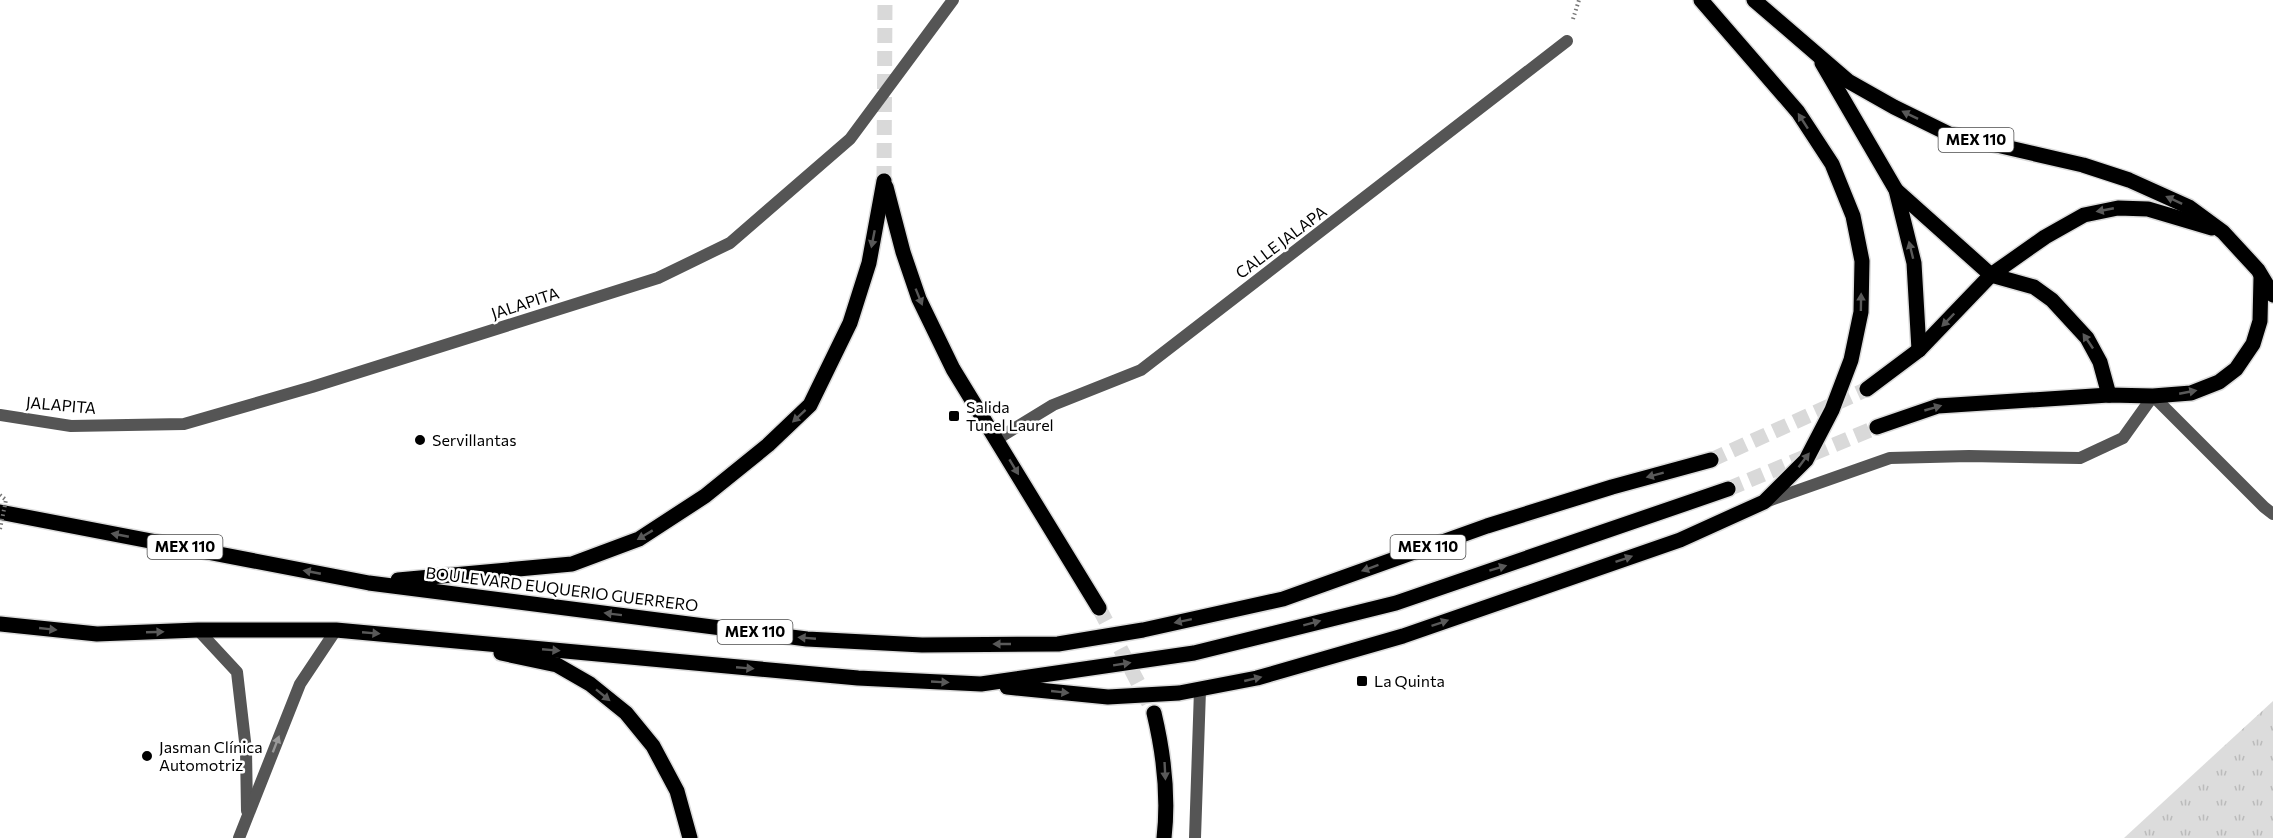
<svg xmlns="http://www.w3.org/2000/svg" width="2273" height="838" viewBox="0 0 2273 838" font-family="Commissioner,sans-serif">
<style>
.grass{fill:url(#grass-tufts)}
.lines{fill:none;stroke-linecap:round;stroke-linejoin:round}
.primary-tunnel{stroke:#d9d9d9;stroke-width:15;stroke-dasharray:15 8;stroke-linecap:butt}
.primary-casing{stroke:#dbdbdb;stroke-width:18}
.path{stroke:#777;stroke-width:4;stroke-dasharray:1.5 3;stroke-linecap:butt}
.service{stroke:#555;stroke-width:12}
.minor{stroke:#555;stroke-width:12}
.primary{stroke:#000;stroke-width:15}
.path-bridge{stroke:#777;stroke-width:4;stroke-dasharray:1.5 3;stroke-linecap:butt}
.oneway{fill:#595959}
.oneway2{fill:#999}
.poi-dot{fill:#000;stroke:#fff;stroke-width:2}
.labels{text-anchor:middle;stroke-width:5;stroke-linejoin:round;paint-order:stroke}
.shield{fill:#fff;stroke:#4c4c4c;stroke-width:1.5}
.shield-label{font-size:15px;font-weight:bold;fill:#000}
.street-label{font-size:16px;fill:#000;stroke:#fff}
.poi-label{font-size:16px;fill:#000;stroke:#fff;text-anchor:start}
</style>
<defs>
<pattern id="grass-tufts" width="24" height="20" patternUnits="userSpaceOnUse" patternTransform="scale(1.5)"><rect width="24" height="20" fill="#dcdcdc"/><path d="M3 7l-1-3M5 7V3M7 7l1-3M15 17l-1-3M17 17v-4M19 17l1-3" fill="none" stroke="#bbb"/></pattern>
</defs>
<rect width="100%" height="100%" fill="#fff"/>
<!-- grass -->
<polygon class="grass" points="2273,701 2273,838 2124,838"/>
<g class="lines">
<!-- primary-tunnel -->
<g class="primary-tunnel">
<polyline points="884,181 885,0"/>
<polyline points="1711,460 1867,389"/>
<polyline points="1728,489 1877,427"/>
<polyline points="1099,608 1154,713"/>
</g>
<defs>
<g id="primary">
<polyline points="1754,0 1848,81 1894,107 1949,134 2083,165 2129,180 2189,207 2223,232 2258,270 2273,295"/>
<polyline points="1822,63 1896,190 1914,263 1919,350"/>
<polyline points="886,187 903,252 919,299 953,369 1099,608"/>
<polyline points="1896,190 1991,275 2034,287 2052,300 2087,338 2100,362 2109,395"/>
<polyline points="1867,389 1919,350 1991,275 2045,237 2084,215 2118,208 2148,209 2212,228"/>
<polyline points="1877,427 1938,406 2109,395 2153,396 2191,393 2219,382 2236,369 2253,344 2260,321 2261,277"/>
<polyline points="0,512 369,583 807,639 922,645 1058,644 1143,630 1283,599 1487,526 1612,487 1711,460"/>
<polyline points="398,580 572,564 639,539 705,496 768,445 810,405 850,323 869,263 884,181"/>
<polyline points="0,624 97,634 198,630 336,630 858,678 981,684 1194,653 1396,603 1728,489"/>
<polyline points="501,653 557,665 590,684 626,713 653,746 677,791 690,838"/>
<polyline points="1007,687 1108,697 1179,693 1257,678 1403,636 1680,540 1764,502 1806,460 1832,410 1851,360 1861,312 1862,261 1853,216 1832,164 1798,112 1701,0"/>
<path d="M1154,713C1164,755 1169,795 1164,838"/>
</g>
</defs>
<!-- primary casing -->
<use href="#primary" class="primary-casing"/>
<!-- path -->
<polyline class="path" points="1573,19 1579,0"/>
<!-- service -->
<g class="service">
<polyline points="1765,502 1890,458 1969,456 2080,458 2123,438 2153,396 2264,507 2273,514"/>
<polyline points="1195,838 1200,690"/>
</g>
<!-- minor -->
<g class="minor">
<polyline points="0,415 71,426 184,424 312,387 658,278 730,243 850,139 953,0"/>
<polyline points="997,439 1053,405 1141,370 1567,41"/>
<polyline points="198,630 237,672 246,750 247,811"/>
<polyline points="239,838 300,684 336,630"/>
</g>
<!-- primary -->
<use href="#primary" class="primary"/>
<!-- path-bridge -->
<polyline class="path-bridge" points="0,495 6,500 0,529"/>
</g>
<!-- one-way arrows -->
<defs><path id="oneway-solid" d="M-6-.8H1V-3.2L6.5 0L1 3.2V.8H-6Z" transform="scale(1.5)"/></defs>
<g class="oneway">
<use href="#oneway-solid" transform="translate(1910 115) rotate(-154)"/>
<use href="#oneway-solid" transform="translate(1803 121) rotate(-123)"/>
<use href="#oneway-solid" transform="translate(2174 200) rotate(-155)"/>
<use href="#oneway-solid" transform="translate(2105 210) rotate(169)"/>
<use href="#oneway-solid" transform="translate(873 239) rotate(101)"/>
<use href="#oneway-solid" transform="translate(1911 250) rotate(-104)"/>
<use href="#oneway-solid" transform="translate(919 297) rotate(68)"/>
<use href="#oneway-solid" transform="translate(1861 302) rotate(-89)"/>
<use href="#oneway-solid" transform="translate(1948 320) rotate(134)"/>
<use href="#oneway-solid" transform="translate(2088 341) rotate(-124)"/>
<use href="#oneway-solid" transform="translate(2188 392) rotate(-11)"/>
<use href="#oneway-solid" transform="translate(1933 408) rotate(-16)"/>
<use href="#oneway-solid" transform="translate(799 416) rotate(137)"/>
<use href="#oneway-solid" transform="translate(1804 460) rotate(-53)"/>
<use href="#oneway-solid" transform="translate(1014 467) rotate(59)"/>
<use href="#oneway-solid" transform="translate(1655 475) rotate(165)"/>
<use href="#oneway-solid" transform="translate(120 535) rotate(-169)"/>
<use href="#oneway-solid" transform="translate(645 535) rotate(149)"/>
<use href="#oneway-solid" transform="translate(1624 559) rotate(-19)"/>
<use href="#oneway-solid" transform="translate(1370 568) rotate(160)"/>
<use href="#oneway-solid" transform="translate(1498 568) rotate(-17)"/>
<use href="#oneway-solid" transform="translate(312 572) rotate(-169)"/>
<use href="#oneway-solid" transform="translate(613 614) rotate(-173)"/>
<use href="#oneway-solid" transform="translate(1183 621) rotate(168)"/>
<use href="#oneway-solid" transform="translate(1312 623) rotate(-15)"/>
<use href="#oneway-solid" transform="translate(1440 623) rotate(-19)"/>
<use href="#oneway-solid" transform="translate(48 629) rotate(6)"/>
<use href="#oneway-solid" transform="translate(155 632) rotate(-2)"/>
<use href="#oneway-solid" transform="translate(371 633) rotate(5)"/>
<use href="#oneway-solid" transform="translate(807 638) rotate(-175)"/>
<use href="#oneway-solid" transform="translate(1002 644) rotate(180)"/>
<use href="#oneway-solid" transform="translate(551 650) rotate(5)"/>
<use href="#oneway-solid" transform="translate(1122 664) rotate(-9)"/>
<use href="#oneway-solid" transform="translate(745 668) rotate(5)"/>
<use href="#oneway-solid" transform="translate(1253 679) rotate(-13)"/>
<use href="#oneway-solid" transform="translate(940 682) rotate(3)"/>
<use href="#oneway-solid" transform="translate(1060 692) rotate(6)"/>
<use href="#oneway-solid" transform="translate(603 695) rotate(39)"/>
<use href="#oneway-solid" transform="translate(1165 771) rotate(87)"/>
</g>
<use class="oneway2" href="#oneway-solid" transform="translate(276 744) rotate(-69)"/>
<!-- markers -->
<g class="poi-dot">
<rect x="948" y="410" width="12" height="12" rx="3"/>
<circle cx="420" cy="440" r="6"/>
<rect x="1356" y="675" width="12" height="12" rx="3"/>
<circle cx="147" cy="756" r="6"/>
</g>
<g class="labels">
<!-- shield labels -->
<g class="shield">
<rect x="1938.5" y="128" width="75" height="24" rx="4.5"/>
<rect x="147.5" y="535" width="75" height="24" rx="4.5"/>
<rect x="1390.5" y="535" width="75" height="24" rx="4.5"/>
<rect x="717.5" y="620" width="75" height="24" rx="4.5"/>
</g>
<g class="shield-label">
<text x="1976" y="145">MEX 110</text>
<text x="185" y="552">MEX 110</text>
<text x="1428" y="552">MEX 110</text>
<text x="755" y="637">MEX 110</text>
</g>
<!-- street labels -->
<g class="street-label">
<text transform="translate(1281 242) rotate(-37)" y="6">CALLE JALAPA</text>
<text transform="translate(525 303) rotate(-18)" y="6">JALAPITA</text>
<text transform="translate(61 405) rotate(5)" y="6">JALAPITA</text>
<text transform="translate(562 589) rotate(7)" y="6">BOULEVARD EUQUERIO GUERRERO</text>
</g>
<!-- poi labels -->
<g class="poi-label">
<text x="966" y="413">Salida<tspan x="966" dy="18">Tunel Laurel</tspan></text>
<text x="432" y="446">Servillantas</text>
<text x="1374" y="687">La Quinta</text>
<text x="159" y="753">Jasman Clínica<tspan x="159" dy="18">Automotriz</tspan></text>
</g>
</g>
</svg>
